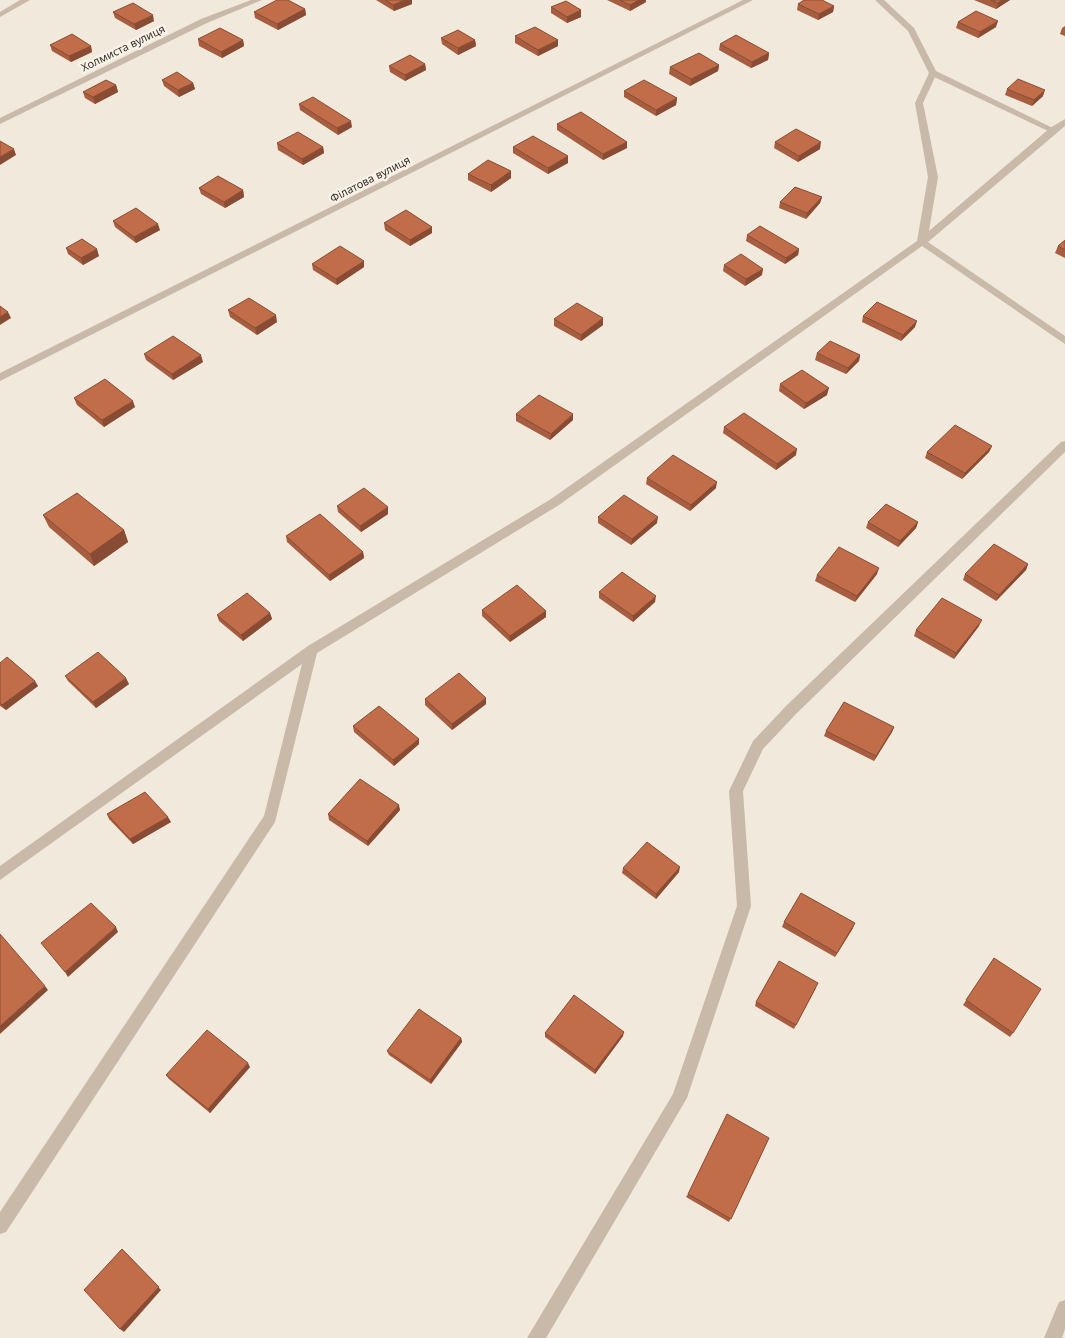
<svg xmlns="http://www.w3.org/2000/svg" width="1065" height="1338" viewBox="0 0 1065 1338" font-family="'Noto Sans',sans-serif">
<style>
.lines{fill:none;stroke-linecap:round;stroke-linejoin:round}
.lane{fill:#c9b9a9;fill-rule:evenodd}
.street{fill:#c9b9a9;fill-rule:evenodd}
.wall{fill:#a75e40}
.shaded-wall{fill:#884c34}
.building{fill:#c26d4a;stroke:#884c34}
.labels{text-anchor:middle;stroke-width:5;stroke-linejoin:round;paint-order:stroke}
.far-street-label{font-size:11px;fill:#362e28;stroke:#f9f2e9}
</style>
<rect width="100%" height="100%" fill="#f1e9dc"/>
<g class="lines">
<!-- lane -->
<polygon class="lane" points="930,71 936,71 1057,130 1053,133 1050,132 930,75"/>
<!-- street -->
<g class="street">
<polygon points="20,0 30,0 0,17 0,12"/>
<polygon points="251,0 262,0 207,23 0,124 0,118 201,19"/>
<polygon points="743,0 753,0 0,381 0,373"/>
<polygon points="875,0 884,0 914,28 937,73 923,103 938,177 929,231 1050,128 1065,119 1065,126 928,242 1065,336 1065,344 922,246 559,505 317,653 275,822 6,1232 0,1234 0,1212 264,816 302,664 0,880 0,866 308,646 551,499 917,241 928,177 915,103 929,73 908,31"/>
<polygon points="1065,441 1065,452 796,714 763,749 743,791 751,906 687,1098 546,1338 527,1338 673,1094 737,906 729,791 753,741 786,706 1061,442"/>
<polygon points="1065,1300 1065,1329 1062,1338 1044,1338 1059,1302"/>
</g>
</g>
<!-- wall -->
<g class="wall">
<polygon points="376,0 412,0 412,4 394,11"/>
<polygon points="607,0 646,0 646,2 630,11"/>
<polygon points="974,0 1010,0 996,9"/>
<polygon points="798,4 834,6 833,12 818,20 797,10"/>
<polygon points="551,7 581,10 581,17 567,23 551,13"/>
<polygon points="305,9 306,15 278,30 255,18 254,12"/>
<polygon points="113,12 154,21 136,30 115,18"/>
<polygon points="958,22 996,27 978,38 956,28"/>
<polygon points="1065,26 1065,36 1060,34 1062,28"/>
<polygon points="515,36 558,40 558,46 538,56 515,43"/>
<polygon points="441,38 475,40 476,46 458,55 442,44"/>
<polygon points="198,39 243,40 244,46 222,58 199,46"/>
<polygon points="720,44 769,53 768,60 751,68 719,50"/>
<polygon points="50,45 91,46 92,52 71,62 52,51"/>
<polygon points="425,64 426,70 405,81 390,72 389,66"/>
<polygon points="719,65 718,71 690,86 669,74 670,67"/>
<polygon points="162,80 193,83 195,89 179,97 164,86"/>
<polygon points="116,85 118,92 95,104 85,98 83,92"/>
<polygon points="1007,89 1043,96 1032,106 1005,95"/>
<polygon points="624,91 677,98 676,105 656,116 624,97"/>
<polygon points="299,104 352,127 338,135 300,110"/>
<polygon points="557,124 627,142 627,148 603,160 557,130"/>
<polygon points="775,142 820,149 798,162 774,148"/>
<polygon points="277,143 323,147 324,153 303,165 278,150"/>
<polygon points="513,147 568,156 568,163 548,174 513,153"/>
<polygon points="511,171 511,178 491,192 468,180 468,174"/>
<polygon points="199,188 243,190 244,197 225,208 201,194"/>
<polygon points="822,197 820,203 806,219 779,208 780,202"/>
<polygon points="113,221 160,230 136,243 115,227"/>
<polygon points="384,223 432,233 410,246 385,230"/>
<polygon points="747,235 799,249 798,255 785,264 746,241"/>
<polygon points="1065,240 1065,258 1055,253 1058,246"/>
<polygon points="66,248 99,256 83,265 68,254"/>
<polygon points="312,264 364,267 337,285 313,270"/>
<polygon points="724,265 762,275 745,286 723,271"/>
<polygon points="228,310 277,322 257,335 230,317"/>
<polygon points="863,316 915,327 901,341 862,322"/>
<polygon points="554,319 603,325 581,341 554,326"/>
<polygon points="817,353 860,355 859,361 846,374 815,360"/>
<polygon points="144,354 203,362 173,380 146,360"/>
<polygon points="780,384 827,395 804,409 779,391"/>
<polygon points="74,398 135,407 104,427 77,405"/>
<polygon points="516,414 573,420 550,440 516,421"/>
<polygon points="724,427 796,455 776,470 723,433"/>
<polygon points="992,446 989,452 962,479 925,458 927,452"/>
<polygon points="647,478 716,488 690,511 646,484"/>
<polygon points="337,506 388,507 388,514 361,532 338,512"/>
<polygon points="43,515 124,530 128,542 94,566 49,527"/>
<polygon points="598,517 657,523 631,545 598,523"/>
<polygon points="868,522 918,522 916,528 898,547 866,528"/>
<polygon points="286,536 363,552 364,558 330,581 287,542"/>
<polygon points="1028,564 1026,570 996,601 963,580 965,574"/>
<polygon points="877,574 855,602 815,581 817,575"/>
<polygon points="599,592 655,602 633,622 599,598"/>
<polygon points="482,610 546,611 546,617 510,642 482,616"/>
<polygon points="270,613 272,619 243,641 219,621 217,615"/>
<polygon points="979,626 954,659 914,636 916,630"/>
<polygon points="0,663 38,686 6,710 0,706"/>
<polygon points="65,676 129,684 96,708 68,681"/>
<polygon points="425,699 486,704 452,730 425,705"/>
<polygon points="353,726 419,739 419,744 394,766 354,732"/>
<polygon points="894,727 892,732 874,761 824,736 826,731"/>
<polygon points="400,810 368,846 329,820 328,814"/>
<polygon points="107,814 171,822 133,844 109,819"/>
<polygon points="623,868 679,872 656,899 622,873"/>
<polygon points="784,922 853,928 835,957 782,927"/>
<polygon points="994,958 1013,1033 1010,1037 963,1005"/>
<polygon points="816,988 794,1029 755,1006 756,1002"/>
<polygon points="545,1033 623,1036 595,1074 545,1037"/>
<polygon points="461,1038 462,1042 431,1084 389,1055 387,1051"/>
<polygon points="250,1067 210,1113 169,1079 166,1075"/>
<polygon points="769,1138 729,1222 686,1197 688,1194"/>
</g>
<!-- shaded-wall -->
<g class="shaded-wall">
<polygon points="405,0 412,0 412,4 394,11 393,5"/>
<polygon points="639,0 646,0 646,2 630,11 630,5"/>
<polygon points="1002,0 1010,0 996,9 998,3"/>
<polygon points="834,6 833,12 818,20 819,14"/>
<polygon points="305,9 306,15 278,30 277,24"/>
<polygon points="581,10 581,17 567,23 567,17"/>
<polygon points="153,15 154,21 136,30 134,24"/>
<polygon points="998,21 996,27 978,38 980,32"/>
<polygon points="243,40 244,46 222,58 221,52"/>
<polygon points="475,40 476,46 458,55 458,48"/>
<polygon points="558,40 558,46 538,56 538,50"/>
<polygon points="91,46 92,52 71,62 69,56"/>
<polygon points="769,53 768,60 751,68 752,62"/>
<polygon points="425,64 426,70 405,81 405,75"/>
<polygon points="719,65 718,71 690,86 691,79"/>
<polygon points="193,83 195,89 179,97 178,90"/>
<polygon points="116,85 118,92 95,104 93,97"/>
<polygon points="1045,90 1043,96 1032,106 1034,100"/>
<polygon points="677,98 676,105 656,116 656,110"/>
<polygon points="351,121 352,127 338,135 337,128"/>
<polygon points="627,142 627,148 603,160 603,154"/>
<polygon points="821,142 820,149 798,162 799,156"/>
<polygon points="323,147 324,153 303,165 302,159"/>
<polygon points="14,149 16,155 0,165 0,157"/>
<polygon points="568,156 568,163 548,174 548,168"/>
<polygon points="511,171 511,178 491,192 491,185"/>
<polygon points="243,190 244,197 225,208 224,202"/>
<polygon points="822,197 820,203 806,219 807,213"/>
<polygon points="158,224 160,230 136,243 134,237"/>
<polygon points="432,227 432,233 410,246 410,240"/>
<polygon points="97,249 99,256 83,265 81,258"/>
<polygon points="799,249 798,255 785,264 786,258"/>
<polygon points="364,261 364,267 337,285 336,279"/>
<polygon points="763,269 762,275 745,286 746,279"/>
<polygon points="8,312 11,318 0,325 0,317"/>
<polygon points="276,315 277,322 257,335 255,328"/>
<polygon points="603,318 603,325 581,341 581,335"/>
<polygon points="917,321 915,327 901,341 903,335"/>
<polygon points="201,355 203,362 173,380 172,374"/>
<polygon points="860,355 859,361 846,374 848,368"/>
<polygon points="829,388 827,395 804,409 806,403"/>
<polygon points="133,401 135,407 104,427 102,420"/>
<polygon points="573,414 573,420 550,440 551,434"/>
<polygon points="992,446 989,452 962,479 965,473"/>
<polygon points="797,449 796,455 776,470 777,464"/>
<polygon points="717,482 716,488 690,511 691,505"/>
<polygon points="388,507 388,514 361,532 360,526"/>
<polygon points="658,517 657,523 631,545 632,539"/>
<polygon points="918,522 916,528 898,547 900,541"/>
<polygon points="124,530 128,542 94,566 90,554"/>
<polygon points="363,552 364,558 330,581 329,575"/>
<polygon points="1028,564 1026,570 996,601 999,595"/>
<polygon points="879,568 877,574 855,602 857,596"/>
<polygon points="656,596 655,602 633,622 633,616"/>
<polygon points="546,611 546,617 510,642 510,636"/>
<polygon points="270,613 272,619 243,641 241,635"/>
<polygon points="982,620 979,626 954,659 956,653"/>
<polygon points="126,678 129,684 96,708 93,702"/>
<polygon points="35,681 38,686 6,710 2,705"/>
<polygon points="486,698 486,704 452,730 452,724"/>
<polygon points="894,727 892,732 874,761 876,756"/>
<polygon points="419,739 419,744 394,766 393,760"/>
<polygon points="399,805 400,810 368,846 367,841"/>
<polygon points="168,817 171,822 133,844 130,839"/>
<polygon points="680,867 679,872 656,899 656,894"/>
<polygon points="855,923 853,928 835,957 837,953"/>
<polygon points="116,927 118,932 68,977 65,972"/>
<polygon points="45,986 48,990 0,1034 0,1026"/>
<polygon points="624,1032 623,1036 595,1074 595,1070"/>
<polygon points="461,1038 462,1042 431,1084 430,1080"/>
<polygon points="248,1063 250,1067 210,1113 208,1109"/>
<polygon points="122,1249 161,1290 124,1332 120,1329"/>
</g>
<!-- building -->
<g class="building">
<polygon points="277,0 288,0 305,9 277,24 254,12"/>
<polygon points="385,0 405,0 393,5"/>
<polygon points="620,0 639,0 630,5"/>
<polygon points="804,0 822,0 834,6 819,14 798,4"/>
<polygon points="991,0 1002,0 998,3"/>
<polygon points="566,1 581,10 567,17 551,7"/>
<polygon points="133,3 153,15 134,24 113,12"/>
<polygon points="976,11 998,21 980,32 958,22"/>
<polygon points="535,27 558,40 538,50 515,36"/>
<polygon points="220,28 243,40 221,52 198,39"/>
<polygon points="458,30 475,40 458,48 441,38"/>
<polygon points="72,34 91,46 69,56 50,45"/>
<polygon points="736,35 769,53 752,62 720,44"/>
<polygon points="699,53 719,65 691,79 670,67"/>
<polygon points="410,55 425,64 405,75 389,66"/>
<polygon points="177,72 193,83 178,90 162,80"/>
<polygon points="1018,79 1045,90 1034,100 1007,89"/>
<polygon points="106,80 116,85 93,97 83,92"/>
<polygon points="644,80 677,98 656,110 624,91"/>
<polygon points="313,97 351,121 337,128 299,104"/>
<polygon points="581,112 627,142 603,154 557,124"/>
<polygon points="796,129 821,142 799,156 775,142"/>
<polygon points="298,132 323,147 302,159 277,143"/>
<polygon points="533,136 568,156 548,168 513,147"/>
<polygon points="0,141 14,149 0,157"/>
<polygon points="488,160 511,171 491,185 468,174"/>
<polygon points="218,176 243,190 224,202 199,188"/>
<polygon points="795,187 822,197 807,213 780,202"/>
<polygon points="136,208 158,224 134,237 113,221"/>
<polygon points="406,210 432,227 410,240 384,223"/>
<polygon points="760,226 799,249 786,258 747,235"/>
<polygon points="82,239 97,249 81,258 66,248"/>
<polygon points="1065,240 1065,250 1058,246"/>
<polygon points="340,246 364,261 336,279 312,264"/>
<polygon points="741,254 763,269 746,279 724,265"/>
<polygon points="249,298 276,315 255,328 228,310"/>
<polygon points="877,302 917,321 903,335 863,316"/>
<polygon points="577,303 603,318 581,335 554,319"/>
<polygon points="0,306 8,312 0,317"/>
<polygon points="173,336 201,355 172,374 144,354"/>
<polygon points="830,341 860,355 848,368 817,353"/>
<polygon points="802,370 829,388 806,403 780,384"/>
<polygon points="105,379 133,401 102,420 74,398"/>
<polygon points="539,395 573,414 551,434 516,414"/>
<polygon points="744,413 797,449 777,464 724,427"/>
<polygon points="955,425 992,446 965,473 927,452"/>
<polygon points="673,455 717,482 691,505 647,478"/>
<polygon points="364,488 388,507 360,526 337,506"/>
<polygon points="77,493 124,530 90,554 43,515"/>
<polygon points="624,495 658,517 632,539 598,517"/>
<polygon points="886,504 918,522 900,541 868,522"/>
<polygon points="320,514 363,552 329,575 286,536"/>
<polygon points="994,544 1028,564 999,595 965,574"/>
<polygon points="839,547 879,568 857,596 817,575"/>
<polygon points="622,572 656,596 633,616 599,592"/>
<polygon points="517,585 546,611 510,636 482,610"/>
<polygon points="247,593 270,613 241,635 217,615"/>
<polygon points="942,598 982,620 956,653 916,630"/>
<polygon points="98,652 126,678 93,702 65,676"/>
<polygon points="7,657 35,681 2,705 0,703 0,663"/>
<polygon points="459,673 486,698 452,724 425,699"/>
<polygon points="844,702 894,727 876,756 826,731"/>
<polygon points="379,706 419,739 393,760 353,726"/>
<polygon points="360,779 399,805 367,841 328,814"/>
<polygon points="145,792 168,817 130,839 107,814"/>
<polygon points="647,842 680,867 656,894 623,868"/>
<polygon points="801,893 855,923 837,953 784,922"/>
<polygon points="91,903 116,927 65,972 41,943"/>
<polygon points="0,934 45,986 0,1026"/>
<polygon points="994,958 1041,989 1013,1033 966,1000"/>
<polygon points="779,961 818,983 796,1025 756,1002"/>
<polygon points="574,995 624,1032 595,1070 545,1033"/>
<polygon points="419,1009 461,1038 430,1080 387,1051"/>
<polygon points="207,1030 248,1063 208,1109 166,1075"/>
<polygon points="727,1114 769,1138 731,1219 688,1194"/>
<polygon points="122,1249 159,1287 120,1329 84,1290"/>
</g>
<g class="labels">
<!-- far-street labels -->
<g class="far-street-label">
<text transform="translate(123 48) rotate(-26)" y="4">Холмиста вулиця</text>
<text transform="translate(370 179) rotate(-27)" y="4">Філатова вулиця</text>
</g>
</g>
</svg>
